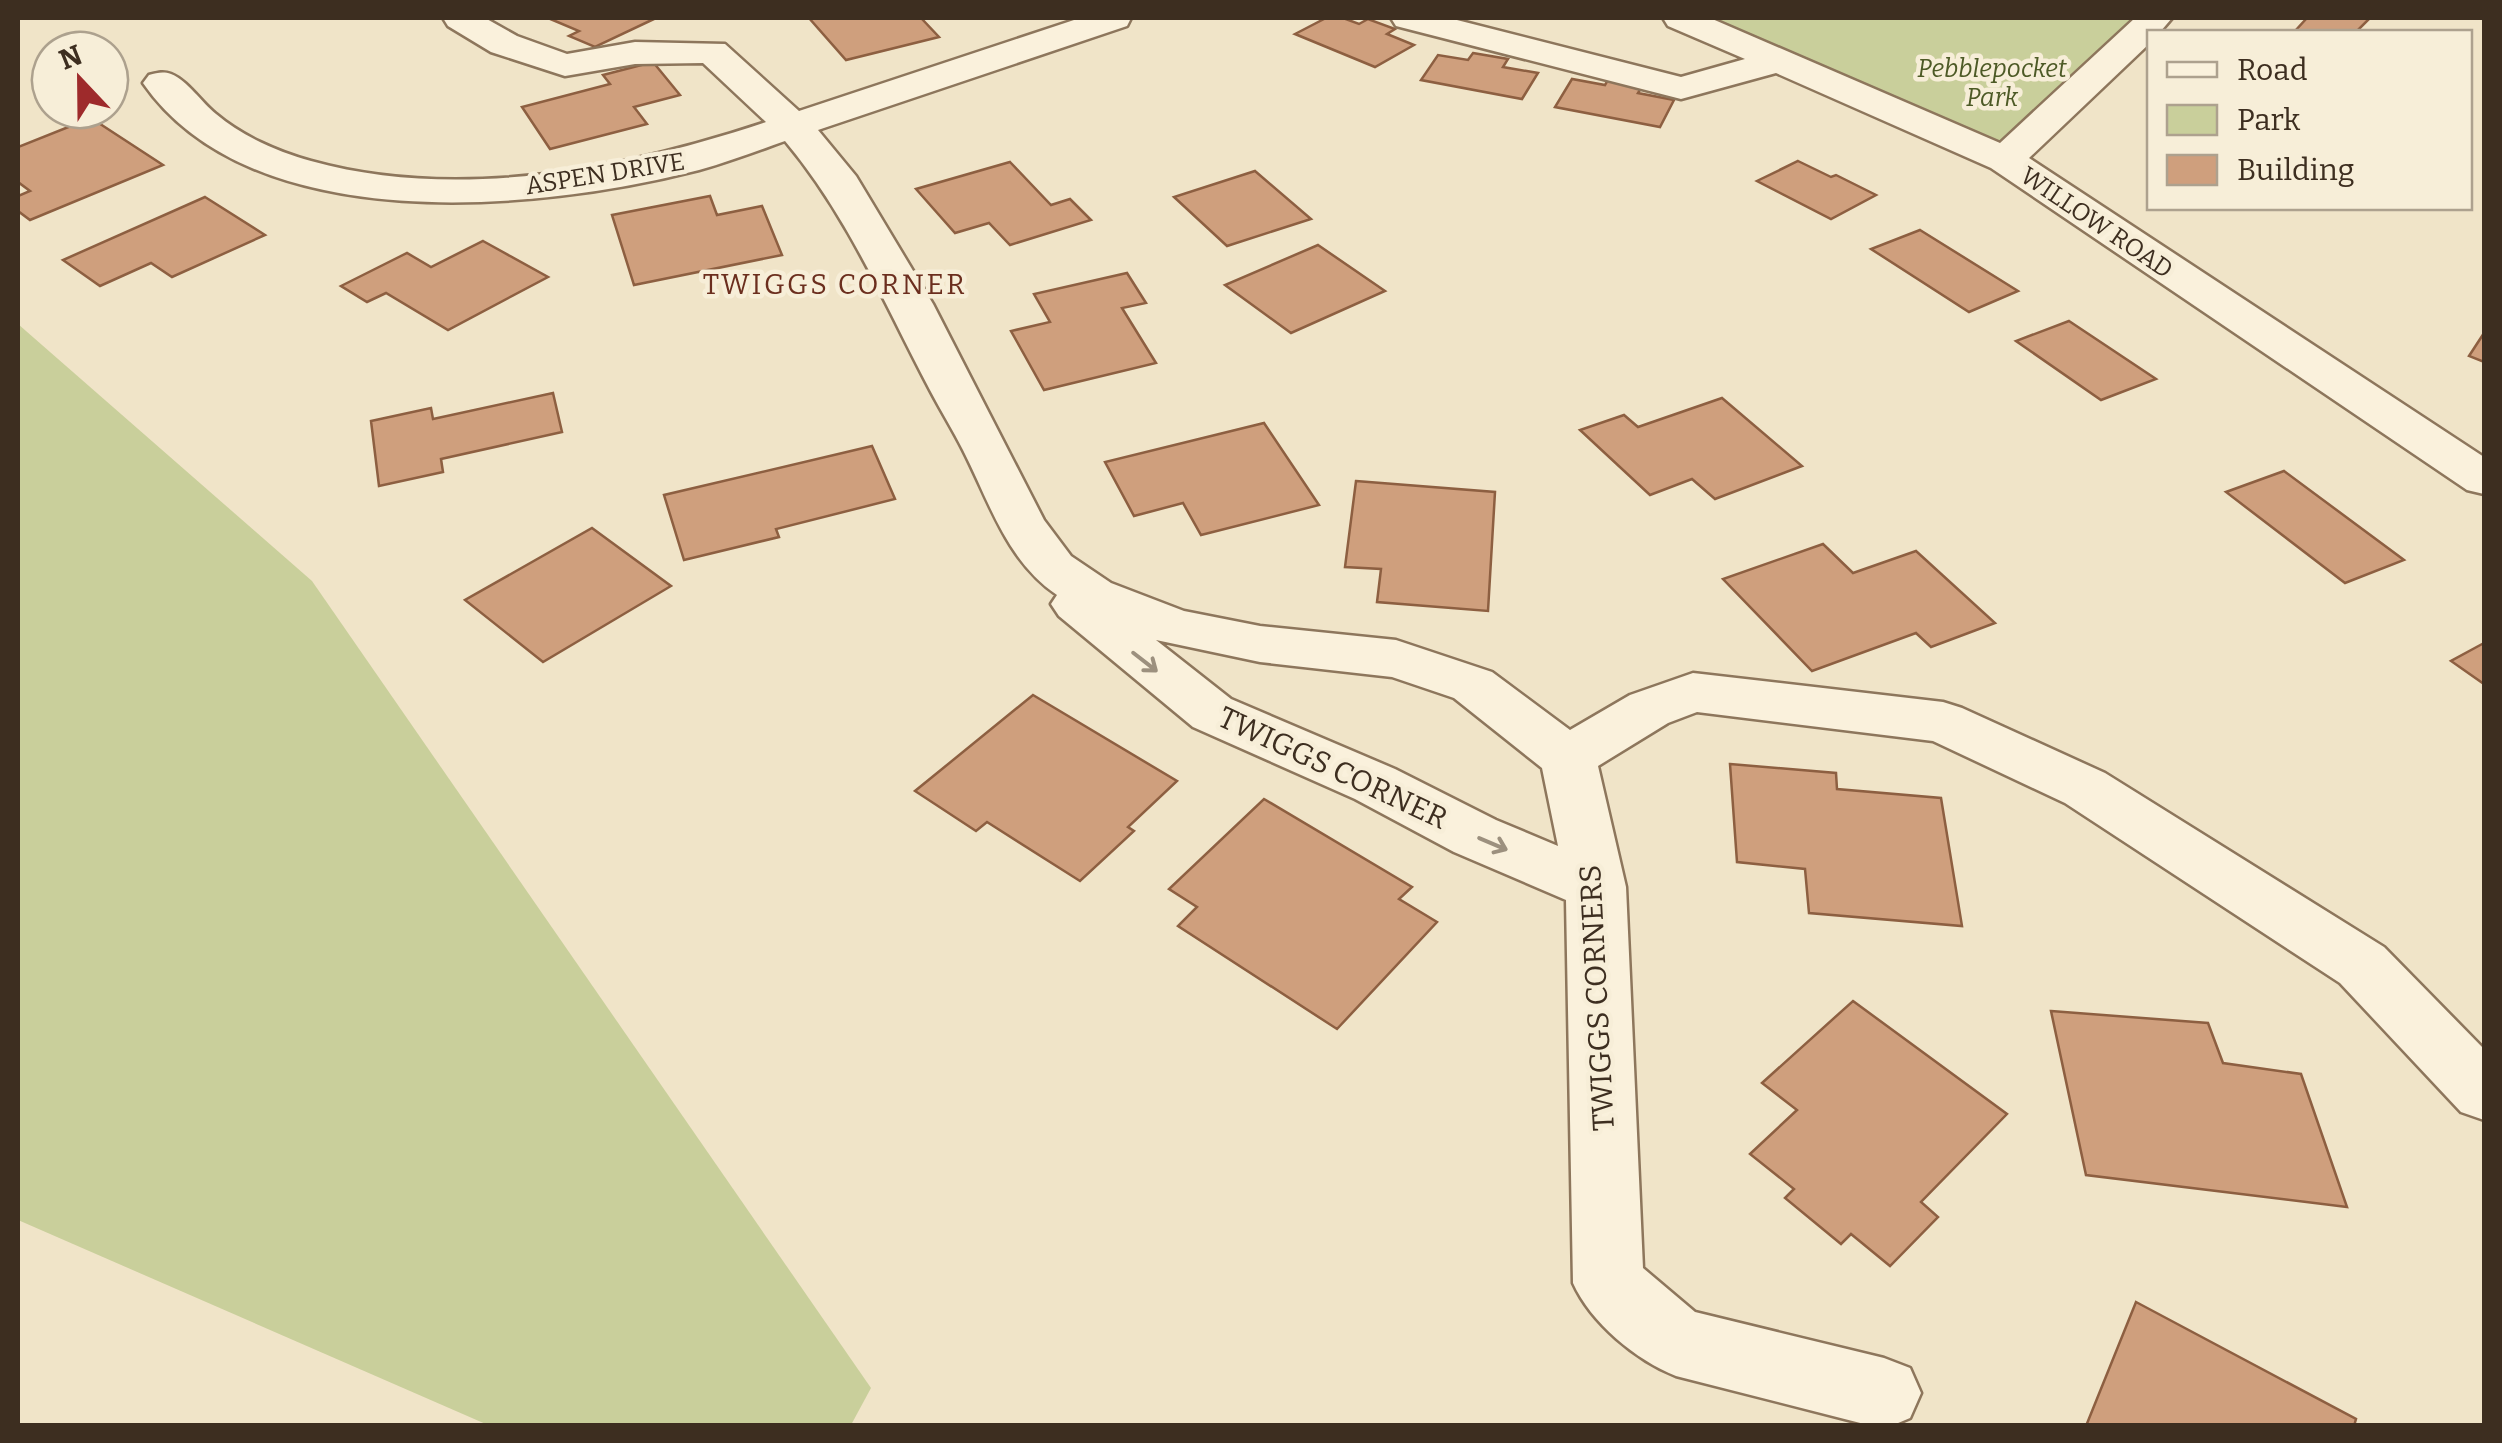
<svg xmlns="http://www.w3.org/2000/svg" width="2502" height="1443" viewBox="0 0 2502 1443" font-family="Bitter,serif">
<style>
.green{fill:#c9cf9b}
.building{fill:#cf9f7d;stroke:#8d5f41;stroke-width:2.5}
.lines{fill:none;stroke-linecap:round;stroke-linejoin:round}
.minor-casing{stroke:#8d765c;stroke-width:5}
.minor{fill:#faf1dc;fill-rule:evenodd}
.oneway{stroke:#9c907e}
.labels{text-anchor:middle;stroke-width:9;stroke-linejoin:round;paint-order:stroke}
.far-park-label{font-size:25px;font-style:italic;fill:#4d5a26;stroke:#f7eed8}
.far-street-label{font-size:25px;fill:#3d2e20;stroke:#f7eed8}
.far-neighbourhood-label{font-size:28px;letter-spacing:2.5px;fill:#6b2e1e;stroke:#f7eed8}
.street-label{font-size:30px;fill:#3d2e20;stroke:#f7eed8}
</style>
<rect width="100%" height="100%" fill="#f0e4c8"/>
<!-- green -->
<g class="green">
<polygon points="1688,18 2155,18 2005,160"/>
<polygon points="18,324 312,581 871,1388 851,1425 488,1425 18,1220"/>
</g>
<!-- building -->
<g class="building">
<polygon points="548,18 656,18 595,47 569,36 579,31"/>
<polygon points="809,18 921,18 939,37 846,60"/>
<polygon points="1326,18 1343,18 1359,24 1368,19 1395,29 1387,34 1414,45 1375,67 1295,34"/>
<polygon points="2307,18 2370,18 2356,32 2295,31"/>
<polygon points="1473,53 1508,59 1503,67 1538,73 1522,99 1421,80 1438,55 1468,60"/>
<polygon points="653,62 680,95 634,107 647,124 550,149 522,107 610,84 603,75"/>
<polygon points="1609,78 1643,85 1638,93 1674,100 1660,127 1555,107 1572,79 1605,85"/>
<polygon points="91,118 163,165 30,220 18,211 18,196 30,191 18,182 18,147"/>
<polygon points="1798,161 1831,177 1836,175 1876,195 1831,219 1757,181"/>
<polygon points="1010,162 1051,205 1070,199 1091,220 1010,245 989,223 955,233 916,189"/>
<polygon points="1255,171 1311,219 1227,246 1174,197"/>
<polygon points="710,196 717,215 762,206 782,255 634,285 612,215"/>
<polygon points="205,197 265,235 172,277 151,263 100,286 63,260"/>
<polygon points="1920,230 2018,291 1969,312 1871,249"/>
<polygon points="483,241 548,277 448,330 386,293 367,302 341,286 407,253 431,267"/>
<polygon points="1318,245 1385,291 1291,333 1225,285"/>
<polygon points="1127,273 1146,303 1122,308 1156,363 1044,390 1011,331 1050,322 1034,294"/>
<polygon points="2069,321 2156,379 2101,400 2016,341"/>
<polygon points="2484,333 2484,362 2469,356"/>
<polygon points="553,393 562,432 441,459 443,472 379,486 371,421 431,408 433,419"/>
<polygon points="1722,398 1802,466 1715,499 1692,479 1650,495 1580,430 1624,415 1638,427"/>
<polygon points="1264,423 1319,505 1201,535 1183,503 1134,516 1105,462"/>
<polygon points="872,446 895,499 776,529 779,537 684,560 664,495"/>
<polygon points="2284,471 2404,560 2345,583 2226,492"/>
<polygon points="1356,481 1495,492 1488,611 1377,602 1381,569 1345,567"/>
<polygon points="592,528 671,586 543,662 465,600"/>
<polygon points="1823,544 1853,573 1916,551 1995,623 1931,647 1916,633 1812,671 1723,579"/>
<polygon points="2484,643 2484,684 2451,661"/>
<polygon points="1033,695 1177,781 1128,827 1134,831 1080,881 987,822 976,831 915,791"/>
<polygon points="1730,764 1836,773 1837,789 1941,798 1962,926 1809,913 1805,869 1737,862"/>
<polygon points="1264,799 1412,887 1399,899 1437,922 1337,1029 1178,926 1197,907 1169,889"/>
<polygon points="1853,1001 2007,1114 1921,1202 1938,1217 1890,1266 1851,1234 1841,1244 1785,1198 1794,1189 1750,1154 1797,1110 1762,1083"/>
<polygon points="2051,1011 2208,1023 2223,1063 2301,1074 2347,1207 2086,1175"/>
<polygon points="2136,1302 2356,1419 2354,1426 2086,1426"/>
</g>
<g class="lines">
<defs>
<g id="minor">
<path d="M443,18H485L517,36L567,54L635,42L725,44L799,111L1080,18H1131L1127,26L818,130L856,176L933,304L1044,520L1071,556L1111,583L1184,611L1260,626L1396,640L1492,672L1570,730L1630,695L1693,673L1943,702L1962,708L2105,773L2384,947L2484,1049V1120L2461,1112L2340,983L2065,803L1933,741L1697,712L1668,723L1598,766L1626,887L1643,1268L1695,1312L1884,1358L1910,1368L1921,1393L1910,1418L1891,1426H1872L1676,1376C1636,1360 1591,1323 1573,1283L1566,900L1454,852L1355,799L1193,727L1059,616L1051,604L1057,595C1006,560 990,503 963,450C953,430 941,411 930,390C885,305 848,216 785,141C757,151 728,162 699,170C539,211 252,240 143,83L149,75C157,73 163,71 171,74C187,80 202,103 216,114C242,136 278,152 311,161C458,202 625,169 766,122L703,63L635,64L565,76L491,52L448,26ZM1156,640L1260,662L1392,677L1454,698L1542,768L1558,846L1496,820L1395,769L1231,699Z"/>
<polygon points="1391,18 1449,18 1681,77 1745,59 1668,26 1663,18 1710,18 2000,143 2135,18 2172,18 2160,32 2150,32 2150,43 2029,158 2484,457 2484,494 2467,490 1991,168 1776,73 1681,99 1396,26"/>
</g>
</defs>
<!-- minor casing -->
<use href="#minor" class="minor-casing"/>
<!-- minor -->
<use href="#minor" class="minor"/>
</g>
<!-- one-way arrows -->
<defs><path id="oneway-shaft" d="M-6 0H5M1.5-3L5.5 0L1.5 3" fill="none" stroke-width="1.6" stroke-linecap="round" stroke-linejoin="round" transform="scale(2.5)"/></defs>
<g class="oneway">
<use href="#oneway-shaft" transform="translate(1145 662) rotate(38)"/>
<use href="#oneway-shaft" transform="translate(1493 844) rotate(23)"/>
</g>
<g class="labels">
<!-- far-park labels -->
<g class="far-park-label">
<text x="1992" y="77">Pebblepocket<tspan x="1992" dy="29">Park</tspan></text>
</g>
<!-- far-street labels -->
<g class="far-street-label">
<text transform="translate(605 173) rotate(-9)" y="9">ASPEN DRIVE</text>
<text transform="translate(2097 222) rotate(34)" y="9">WILLOW ROAD</text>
</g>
<!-- far-neighbourhood labels -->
<g class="far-neighbourhood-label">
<text x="835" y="294">TWIGGS CORNER</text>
</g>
<!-- street labels -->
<g class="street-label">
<text transform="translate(1333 768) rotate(25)" y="10">TWIGGS CORNER</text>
<text transform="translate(1597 998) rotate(-93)" y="10">TWIGGS CORNERS</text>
</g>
</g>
<!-- border -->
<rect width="2502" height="1443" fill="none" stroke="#3d2e20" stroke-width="40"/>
<!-- legend -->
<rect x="2147" y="30" width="325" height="180" fill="#f7eed8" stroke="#ada18e" stroke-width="2.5"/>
<rect x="2167" y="62" width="50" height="15" fill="#faf1dc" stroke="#ada18e" stroke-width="2.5"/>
<text x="2237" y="80" font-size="30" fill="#3d2e20">Road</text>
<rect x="2167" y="105" width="50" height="30" fill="#c9cf9b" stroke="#ada18e" stroke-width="2.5"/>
<text x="2237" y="130" font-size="30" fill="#3d2e20">Park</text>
<rect x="2167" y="155" width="50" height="30" fill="#cf9f7d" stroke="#ada18e" stroke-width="2.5"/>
<text x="2237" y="180" font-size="30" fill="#3d2e20">Building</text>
<!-- north arrow -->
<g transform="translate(80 80) rotate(338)"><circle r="48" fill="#f7eed8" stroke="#ada18e" stroke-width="2.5"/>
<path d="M0-8L18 38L0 25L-18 38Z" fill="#9e2a2b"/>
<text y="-15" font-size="28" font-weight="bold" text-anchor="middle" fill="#3d2e20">N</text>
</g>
</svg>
